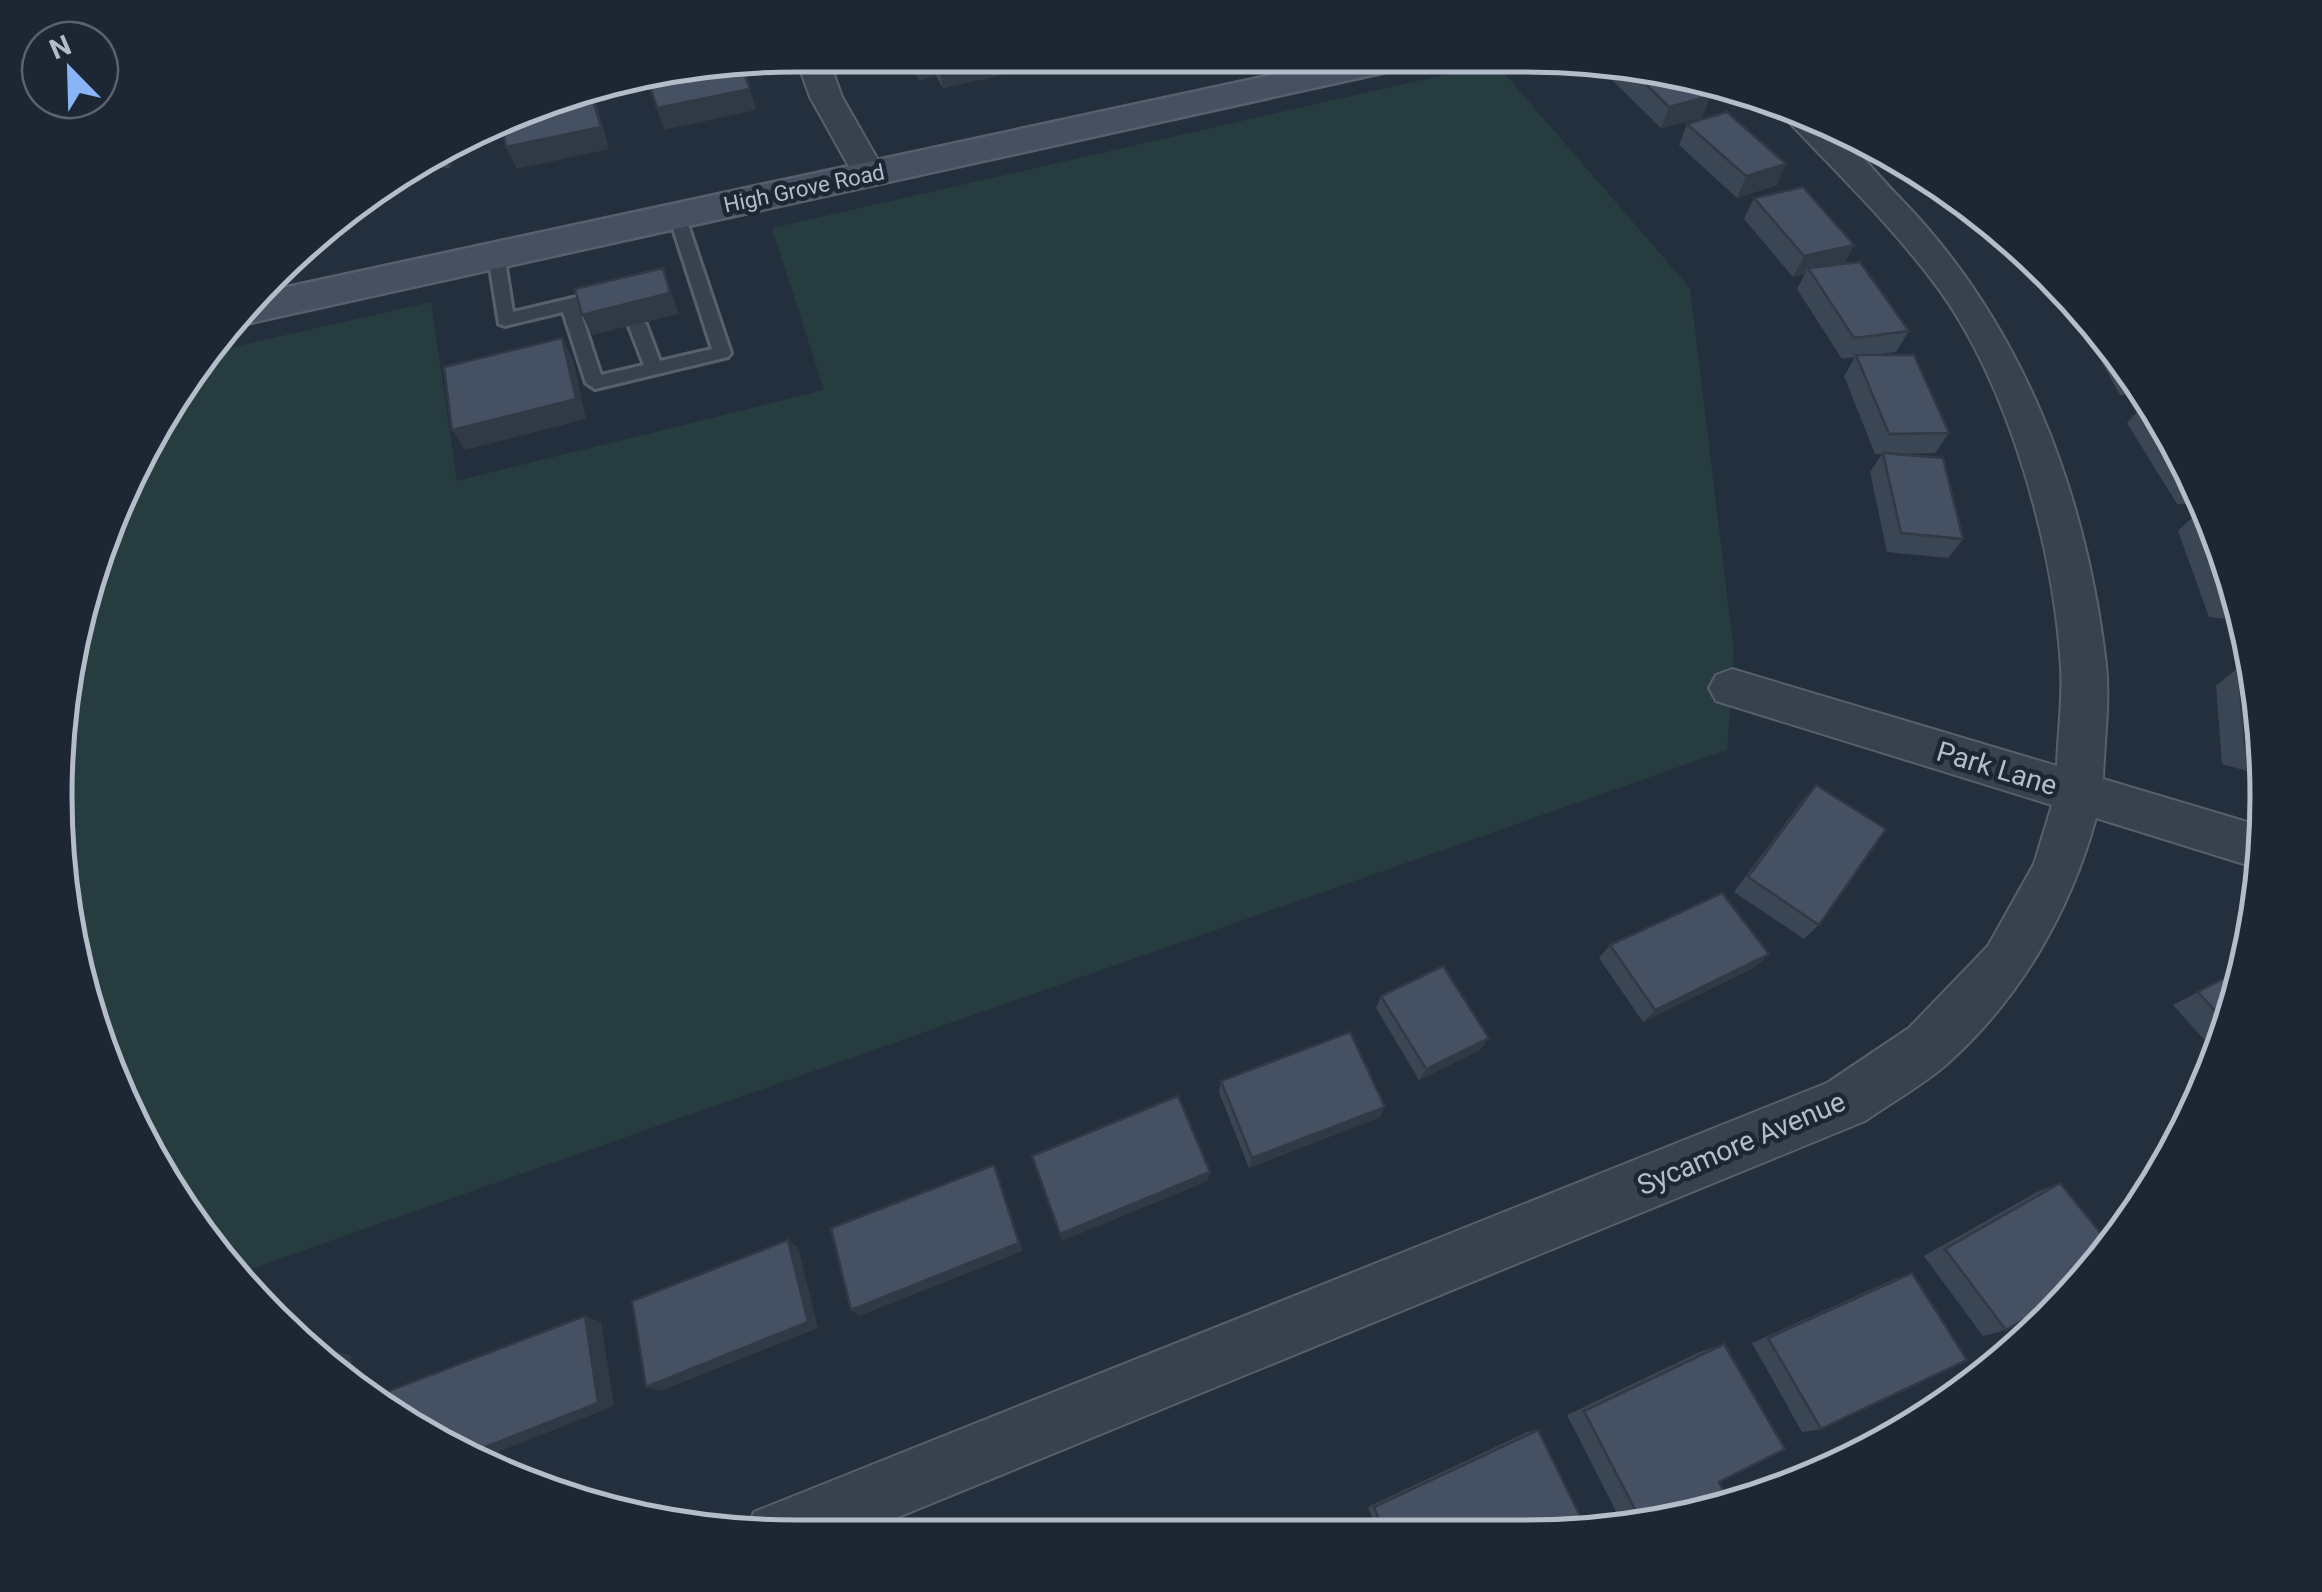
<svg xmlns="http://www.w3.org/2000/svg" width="2322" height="1592" viewBox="0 0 2322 1592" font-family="Roboto,sans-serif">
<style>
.green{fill:#263c3f}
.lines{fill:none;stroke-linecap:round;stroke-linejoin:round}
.service-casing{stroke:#565f6c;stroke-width:6}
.minor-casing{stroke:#565f6c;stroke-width:4}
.secondary-casing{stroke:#565f6c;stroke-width:5}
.service{fill:#38414e;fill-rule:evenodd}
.minor{fill:#38414e;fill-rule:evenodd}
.secondary{fill:#465061;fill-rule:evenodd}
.wall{fill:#3b4654}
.shaded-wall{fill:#303945}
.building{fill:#455162;stroke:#303945;stroke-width:2.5}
.labels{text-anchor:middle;stroke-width:9;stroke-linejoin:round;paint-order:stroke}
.far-street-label{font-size:22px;fill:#b4bcc9;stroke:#1d2633}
.street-label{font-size:28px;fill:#b4bcc9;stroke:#1d2633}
.rim{fill:none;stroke:#b4bcc9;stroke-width:5}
</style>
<rect width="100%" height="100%" fill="#242f3e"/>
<!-- green -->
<polygon class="green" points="1483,66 1498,66 1690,288 1734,652 1727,750 239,1273 132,1124 69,940 61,700 112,512 211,352 431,302 457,481 824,390 772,228"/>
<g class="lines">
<defs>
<polygon id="service" points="677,211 685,216 731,353 728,357 595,389 586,383 563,312 505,326 499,324 488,255 496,250 504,255 513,312 581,296 587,298 587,306 579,308 601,375 644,365 628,324 637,318 646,324 660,361 712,349 669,216"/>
<g id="minor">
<polygon points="795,55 827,55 842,97 886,174 881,181 869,184 857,181 810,97"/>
<path d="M1784,108C1797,112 1815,115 1826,123C1852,142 1874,171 1896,194C2021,320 2086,490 2106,665C2110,702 2104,742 2103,779L2264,827L2260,869L2096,818C2070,912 2020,999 1947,1064C1923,1085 1892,1102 1865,1121L852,1536L796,1537L746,1532L754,1512L1827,1083L1909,1028L1988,946L2034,864L2052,805L1716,701L1709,688L1716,675L1732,669L2057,766C2058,733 2063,699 2061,667C2054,548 2009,385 1938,288C1893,227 1838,174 1786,119L1781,112Z"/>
</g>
<polygon id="secondary" points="1323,64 1390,65 1385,72 1372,75 236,326 228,324 255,294"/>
</defs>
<!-- service casing -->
<use href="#service" class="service-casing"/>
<!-- minor casing -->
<use href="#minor" class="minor-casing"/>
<!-- secondary casing -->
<use href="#secondary" class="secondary-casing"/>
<!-- service -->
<use href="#service" class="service"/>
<!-- minor -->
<use href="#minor" class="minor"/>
<!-- secondary -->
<use href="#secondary" class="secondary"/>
</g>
<!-- wall -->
<g class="wall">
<polygon points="908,57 1009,58 1010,73 943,88 936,76 919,80"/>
<polygon points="1603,68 1670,69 1710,96 1702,118 1661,128 1602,70"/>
<polygon points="1687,124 1777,185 1737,198 1679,145"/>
<polygon points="461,145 450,168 412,167"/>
<polygon points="1754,198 1854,245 1844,264 1909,331 1896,352 1871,355 1949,433 1935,453 1897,454 1963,539 1948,558 1887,552 1870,472 1882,454 1875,454 1844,376 1855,357 1842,359 1797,289 1805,274 1793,277 1744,219"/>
<polygon points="2034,260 2050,272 2056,279 2048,280"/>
<polygon points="2087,317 2142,385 2148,395 2120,395 2081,325"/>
<polygon points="2152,402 2206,503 2177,504 2127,423 2145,403"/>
<polygon points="2198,512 2211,513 2243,621 2209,617 2178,531"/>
<polygon points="2238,668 2255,673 2265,776 2222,764 2216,686"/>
<polygon points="1816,785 1819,925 1804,939 1734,892 1802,801"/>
<polygon points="1610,945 1769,954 1755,967 1643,1022 1599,958"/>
<polygon points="2244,968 2218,1055 2173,1005"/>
<polygon points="1381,996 1481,1049 1419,1080 1376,1008"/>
<polygon points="1221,1081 1380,1117 1249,1168 1219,1092"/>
<polygon points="2060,1183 2006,1330 1983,1336 1924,1256 2037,1192"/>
<polygon points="1912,1273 1821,1429 1802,1432 1752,1343 1892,1280"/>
<polygon points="1724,1344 1719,1482 1730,1503 1670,1523 1652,1523 1649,1517 1641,1521 1621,1521 1567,1415 1702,1351"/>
<polygon points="1538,1430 1563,1525 1376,1528 1368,1507 1527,1432"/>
</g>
<!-- shaded-wall -->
<g class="shaded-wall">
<polygon points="922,57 933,57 936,76 919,80 916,58"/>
<polygon points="980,58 1009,58 1010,73 943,88 939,67"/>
<polygon points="589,87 598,108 609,149 517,169 506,147"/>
<polygon points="750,89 756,110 664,130 657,108"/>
<polygon points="1710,96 1702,118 1661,128 1669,107"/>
<polygon points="461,145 450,168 442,154"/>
<polygon points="1786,164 1777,185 1737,198 1746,176"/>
<polygon points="1854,245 1843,266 1808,268 1805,274 1793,277 1804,256"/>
<polygon points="663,268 679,314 592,335 582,315"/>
<polygon points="562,338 573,359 586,419 465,450 452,430"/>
<polygon points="1769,954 1755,967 1643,1022 1655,1010"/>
<polygon points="1489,1038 1481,1049 1419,1080 1426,1069"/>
<polygon points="1385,1107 1380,1117 1249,1168 1252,1158"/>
<polygon points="994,1165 1023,1251 859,1316 851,1310"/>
<polygon points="1210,1172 1208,1181 1062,1241 1060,1234"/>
<polygon points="788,1240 798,1247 818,1328 661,1391 646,1387"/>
<polygon points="585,1316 601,1322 614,1406 475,1461 465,1455"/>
<polygon points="318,1348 351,1355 353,1387 318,1358"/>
</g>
<!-- building -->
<g class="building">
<polygon points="934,57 980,58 939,67"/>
<polygon points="740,62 750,89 657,108 647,76 671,72"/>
<polygon points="1630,68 1670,69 1687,75 1710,96 1669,107"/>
<polygon points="589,87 601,127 506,147 502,126"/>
<polygon points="1727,112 1786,164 1746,176 1687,124"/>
<polygon points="1803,187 1854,245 1804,256 1754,198"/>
<polygon points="1860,262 1909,331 1854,338 1808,268"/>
<polygon points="663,268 670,293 582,315 575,289"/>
<polygon points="562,338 576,399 452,430 444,367"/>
<polygon points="1856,355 1914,355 1949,433 1889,434"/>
<polygon points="2152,402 2193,480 2145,403"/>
<polygon points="1883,453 1943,458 1963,539 1901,533"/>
<polygon points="2198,512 2211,513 2237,599 2231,599"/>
<polygon points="2238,668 2255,673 2263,752 2245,748"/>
<polygon points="1816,785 1886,829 1819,925 1748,877"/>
<polygon points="1722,893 1769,954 1655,1010 1610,945"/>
<polygon points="1443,966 1489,1038 1426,1069 1381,996"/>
<polygon points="2244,968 2227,1024 2198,992"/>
<polygon points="1350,1032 1385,1107 1252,1158 1221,1081"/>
<polygon points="1178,1096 1210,1172 1060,1234 1032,1156"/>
<polygon points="994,1165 1019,1243 851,1310 831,1228"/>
<polygon points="2060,1183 2111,1246 2076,1289 2006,1330 1945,1249"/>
<polygon points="788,1240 808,1322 646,1387 632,1301"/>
<polygon points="1912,1273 1967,1360 1821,1429 1768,1338"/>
<polygon points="585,1316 598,1403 465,1455 383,1411 381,1394"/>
<polygon points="1724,1344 1785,1449 1719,1482 1730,1503 1672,1522 1666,1509 1641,1521 1584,1411"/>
<polygon points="318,1348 318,1358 310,1351"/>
<polygon points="1538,1430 1580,1516 1563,1525 1382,1528 1374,1507"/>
</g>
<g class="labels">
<!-- far-street labels -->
<g class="far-street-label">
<text transform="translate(804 188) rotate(-12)" y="8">High Grove Road</text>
</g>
<!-- street labels -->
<g class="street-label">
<text transform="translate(1997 768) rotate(17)" y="10">Park Lane</text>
<text transform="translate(1741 1143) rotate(-23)" y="10">Sycamore Avenue</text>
</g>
</g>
<!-- crop -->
<path d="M0 0H2322V1592H0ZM796 72H1526A724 724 0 0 1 2250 796V796A724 724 0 0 1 1526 1520H796A724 724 0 0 1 72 796V796A724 724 0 0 1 796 72Z" fill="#1d2633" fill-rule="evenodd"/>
<path class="rim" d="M796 72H1526A724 724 0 0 1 2250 796V796A724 724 0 0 1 1526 1520H796A724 724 0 0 1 72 796V796A724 724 0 0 1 796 72Z"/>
<!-- north arrow -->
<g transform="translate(70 70) rotate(337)"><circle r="48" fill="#1d2633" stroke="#59626f" stroke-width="2.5"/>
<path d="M0-8L18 38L0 25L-18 38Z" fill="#8ab4f8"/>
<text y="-15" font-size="28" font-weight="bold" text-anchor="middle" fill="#b4bcc9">N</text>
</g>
</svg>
